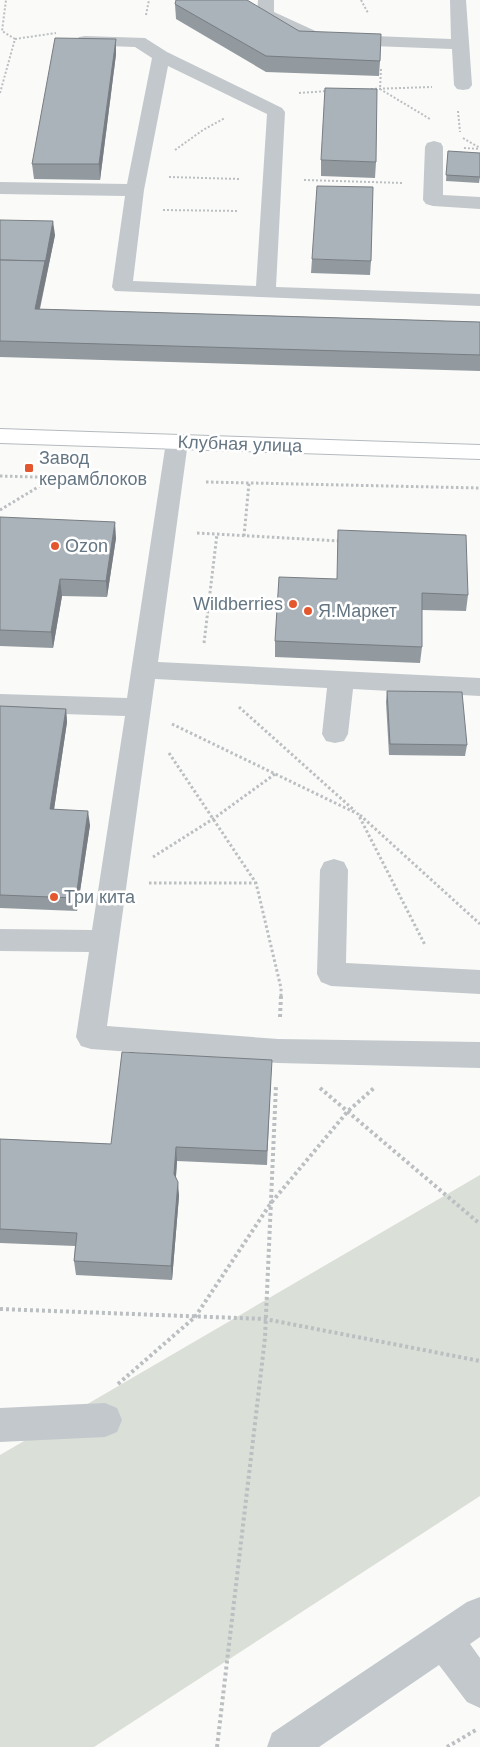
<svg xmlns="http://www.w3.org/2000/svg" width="480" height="1747" viewBox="0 0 480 1747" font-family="Arial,sans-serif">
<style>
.green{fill:#dadfd7}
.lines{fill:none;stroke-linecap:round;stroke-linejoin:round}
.major-casing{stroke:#b5babe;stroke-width:2}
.path-far2{stroke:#bbbfc2;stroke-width:2;stroke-dasharray:2 2;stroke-linecap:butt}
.path-far1{stroke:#bbbfc2;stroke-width:3;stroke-dasharray:2.5 2.5;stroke-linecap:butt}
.path{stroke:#bbbfc2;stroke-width:4;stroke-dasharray:3 3;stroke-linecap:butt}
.minor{fill:#c3c8cc;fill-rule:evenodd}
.major{fill:#fff;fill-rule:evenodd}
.wall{fill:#929a9f}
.shaded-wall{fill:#777d82}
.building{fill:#aab3b9;stroke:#777d82}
.poi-dot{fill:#e4572e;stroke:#fff;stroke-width:2}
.labels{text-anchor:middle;stroke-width:5;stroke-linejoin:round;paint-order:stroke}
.street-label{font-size:18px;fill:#657683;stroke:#fff}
.poi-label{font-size:18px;fill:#657683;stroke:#fff;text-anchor:start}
</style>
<rect width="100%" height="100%" fill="#fafaf8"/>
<!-- green -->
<polygon class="green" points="480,1175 480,1496 94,1747 0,1747 0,1455"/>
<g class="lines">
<defs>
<polygon id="major" points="0,429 480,445 480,459 0,443"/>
</defs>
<!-- major casing -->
<use href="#major" class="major-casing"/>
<!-- path-far2 -->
<g class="path-far2">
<polyline points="361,0 368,13"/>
<polyline points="146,15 149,0"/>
<polyline points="15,39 56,33"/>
<polyline points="381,69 380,89 430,119"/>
<polyline points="371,89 432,87"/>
<polyline points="0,93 15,39 2,31 6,0"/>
<polyline points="299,93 328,91"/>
<polyline points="458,111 460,132"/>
<polyline points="463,138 480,148"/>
<polyline points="464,148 480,149"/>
<polyline points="175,150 203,130 225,118"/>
<polyline points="169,177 240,179"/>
<polyline points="304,180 403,183"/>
<polyline points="163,210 239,211"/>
</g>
<!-- path-far1 -->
<g class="path-far1">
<polyline points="0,476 137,480"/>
<polyline points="206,482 480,488"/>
<polyline points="0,510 53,478"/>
<polyline points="197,533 340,541"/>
<polyline points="244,536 249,483"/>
<polyline points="204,643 217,534"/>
<polyline points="239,707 355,811"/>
<polyline points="172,724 358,814 425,945"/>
<polyline points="169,753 256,883 281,988 281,997"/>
<polyline points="360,815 480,924"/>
<polyline points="153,857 213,819 275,774"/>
<polyline points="149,883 255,883"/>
</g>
<!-- path -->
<g class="path">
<polyline points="280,1017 281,996"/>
<polyline points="320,1088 480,1224"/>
<polyline points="0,1309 265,1319 480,1361"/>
<polyline points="118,1384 195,1317 271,1203 348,1111 374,1088"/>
<polyline points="217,1747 265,1338 276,1086"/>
<polyline points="447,1747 476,1730"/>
</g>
<!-- minor -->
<g class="minor">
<polygon points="258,0 274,0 274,12 322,34 451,39 450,0 466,0 472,85 469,89 463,90 457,89 454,85 452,49 319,44 259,18 257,14"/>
<path d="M85,36L145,38L167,52L282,108L285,112L276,287L480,294V306L115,291L112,287L125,196L0,194V182L127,184L152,58L135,47L79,45L76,41L79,37ZM168,66L267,114L256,286L133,281L144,190Z"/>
<polygon points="434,141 441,143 443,147 443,195 480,197 480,209 433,206 426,204 423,200 425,147 427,143"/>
<polygon points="177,435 185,437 188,442 158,662 480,678 480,696 353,689 348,734 344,741 335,743 326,741 322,734 327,688 155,679 107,1026 278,1039 480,1042 480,1068 278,1063 91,1049 81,1046 76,1037 89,952 0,951 0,929 92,930 125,716 0,712 0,694 127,698 166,442 169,437"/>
<polygon points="334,859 344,862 348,870 346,963 480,970 480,994 331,986 321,982 317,974 320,870 324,862"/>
<polygon points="105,1403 117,1408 122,1420 117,1432 105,1437 0,1442 0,1408"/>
<polygon points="480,1597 480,1637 470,1644 480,1658 480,1708 467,1702 439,1665 319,1747 267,1747 272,1733 467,1602"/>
</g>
<!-- major -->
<use href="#major" class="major"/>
</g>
<!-- wall -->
<g class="wall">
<polygon points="175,4 299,31 380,61 379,76 266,72 176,19"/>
<polygon points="116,39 116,54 100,180 34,179 32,164"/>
<polygon points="448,151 480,177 479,183 446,181"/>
<polygon points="321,160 376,162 375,178 321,176"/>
<polygon points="0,220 55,235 40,309 480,322 480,371 0,357"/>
<polygon points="312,259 371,261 370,275 311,273"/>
<polygon points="0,517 116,538 107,597 62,596 53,648 0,646"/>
<polygon points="336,579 468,595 466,611 422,610 422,647 420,663 275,657 275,641"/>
<polygon points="387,691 467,745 465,756 389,755 386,702"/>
<polygon points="0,706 66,709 67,722 54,809 90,825 77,911 0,908"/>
<polygon points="271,1075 267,1165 177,1161 176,1177 179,1196 172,1280 76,1275 74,1261 75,1246 0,1243 0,1139 111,1144"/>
</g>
<!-- shaded-wall -->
<g class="shaded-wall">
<polygon points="116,39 116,54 100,180 99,164"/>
<polygon points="53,221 55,235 36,325 35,309"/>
<polygon points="115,522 116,538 107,597 106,581"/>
<polygon points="60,579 62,596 53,648 51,632"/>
<polygon points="66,709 67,722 52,823 50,809"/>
<polygon points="88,811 90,825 77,911 76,898"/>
<polygon points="176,1147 177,1161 175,1188 174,1174"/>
<polygon points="178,1182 179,1196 172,1280 171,1266"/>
</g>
<!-- building -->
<g class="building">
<polygon points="176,0 247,0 299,31 381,34 380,61 266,56 175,4"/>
<polygon points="55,38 116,39 99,164 32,164"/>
<polygon points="325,88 377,89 376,162 321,160"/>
<polygon points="448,151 480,153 480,177 446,175"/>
<polygon points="317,186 373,187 371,261 312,259"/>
<polygon points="0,220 53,221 45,264 45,261 0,260"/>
<polygon points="0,260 45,261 35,309 480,322 480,355 0,341"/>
<polygon points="0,517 115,522 106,581 60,579 51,632 0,630"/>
<polygon points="338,530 466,535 468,595 422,593 422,647 275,641 279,577 337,579"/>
<polygon points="387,691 462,692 467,745 390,744"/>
<polygon points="0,706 66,709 50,809 88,811 76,898 0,895"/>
<polygon points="122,1052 272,1060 267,1151 176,1147 174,1174 178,1182 171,1266 74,1261 77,1233 0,1229 0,1139 111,1144"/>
</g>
<!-- markers -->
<g class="poi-dot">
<rect x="24" y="463" width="10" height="10" rx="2.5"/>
<circle cx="55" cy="546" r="5"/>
<circle cx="293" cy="604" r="5"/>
<circle cx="308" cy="611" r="5"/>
<circle cx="54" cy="897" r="5"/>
</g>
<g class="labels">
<!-- street labels -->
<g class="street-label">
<text transform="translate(240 444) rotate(2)" y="6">Клубная улица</text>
</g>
<!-- poi labels -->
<g class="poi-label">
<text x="39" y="464">Завод<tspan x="39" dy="21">керамблоков</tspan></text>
<text x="65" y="552">Ozon</text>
<text x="283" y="610" text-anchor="end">Wildberries</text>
<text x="318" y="617">Я.Маркет</text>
<text x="64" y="903">Три кита</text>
</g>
</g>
</svg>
